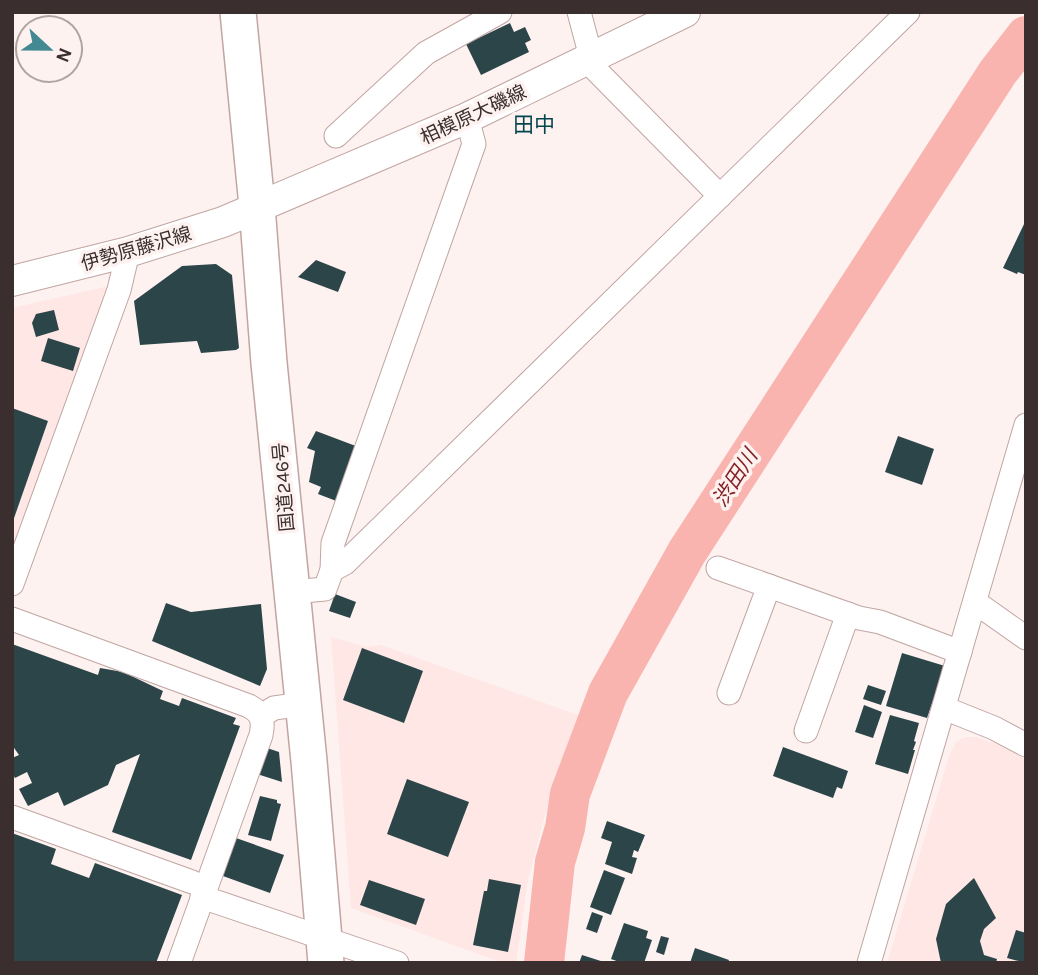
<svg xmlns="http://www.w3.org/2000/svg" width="1038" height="975" viewBox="0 0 1038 975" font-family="Karla,'Noto Sans JP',sans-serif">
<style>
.built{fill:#fee7e5}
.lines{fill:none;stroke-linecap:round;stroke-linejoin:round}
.river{stroke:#fab4af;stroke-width:40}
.building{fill:#2c4549}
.minor-casing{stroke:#c0a5a2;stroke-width:25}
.major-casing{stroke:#c0a5a2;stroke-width:32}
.highway-casing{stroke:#c0a5a2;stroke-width:38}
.minor{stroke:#fff;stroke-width:23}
.major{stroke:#fff;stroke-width:30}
.highway{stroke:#fff;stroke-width:35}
.labels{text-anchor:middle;stroke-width:7;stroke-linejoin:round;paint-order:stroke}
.street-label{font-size:19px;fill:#3a2f2e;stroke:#fef2f1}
.neighbourhood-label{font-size:21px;fill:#04464d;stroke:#fef2f1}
.water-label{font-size:21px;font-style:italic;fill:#842225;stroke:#fef2f1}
</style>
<rect width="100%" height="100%" fill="#fef2f1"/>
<!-- built -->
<g class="built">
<polygon points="109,286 12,556 12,308"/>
<polygon points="331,637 367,647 381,645 578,715 550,796 528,880 516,963 503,963 351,908"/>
<polygon points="965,737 976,737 997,744 1026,760 1026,963 887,963 949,756 956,742"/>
</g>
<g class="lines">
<!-- river -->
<polyline class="river" points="544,963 555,862 565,828 570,794 608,693 687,552 998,72 1026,36"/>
</g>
<!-- building -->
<g class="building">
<polygon points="510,23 514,32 525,27 531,40 525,43 529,52 481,75 466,44"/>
<polygon points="1026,220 1026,275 1018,272 1017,274 1003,268"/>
<polygon points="316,260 346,272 338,292 298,277"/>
<polygon points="216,264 232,275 239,348 236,350 201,353 197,341 140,345 134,301 182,266"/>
<polygon points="54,310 59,330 36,337 32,323 36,314"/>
<polygon points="48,338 80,348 73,371 41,361"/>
<polygon points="12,408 48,421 13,521 12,521"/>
<polygon points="316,431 361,448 339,502 318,494 321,487 309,482 315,451 307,448"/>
<polygon points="898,436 934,449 922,485 885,472"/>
<polygon points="335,594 356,602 350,618 329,611"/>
<polygon points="166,603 191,612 261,604 267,669 260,686 152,641"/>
<polygon points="12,644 98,675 100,668 123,672 163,691 160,699 179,706 182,698 236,718 233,724 240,726 191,860 112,832 140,754 116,765 108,785 64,806 58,792 28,806 19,789 32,783 27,772 15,778 12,773 12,758 19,755 12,745"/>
<polygon points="362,648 423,671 404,723 343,700"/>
<polygon points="902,653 945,666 927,718 886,706"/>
<polygon points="868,685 886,691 881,705 863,699"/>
<polygon points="864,705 882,712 873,738 855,732"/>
<polygon points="890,715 919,723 914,741 916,742 913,750 915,750 908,774 875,764"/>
<polygon points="783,747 848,771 842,789 837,787 833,798 773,776"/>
<polygon points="267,748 279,752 282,782 257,774"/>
<polygon points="407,779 469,802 448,857 387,834"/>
<polygon points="260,796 277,800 277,803 281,804 271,841 248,835"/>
<polygon points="607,821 645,835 638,852 634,850 632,857 637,858 632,874 605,864 612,842 601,838"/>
<polygon points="12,833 56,849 51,864 89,878 95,863 182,895 156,963 12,963"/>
<polygon points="236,838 284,855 270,893 223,876"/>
<polygon points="604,870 625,878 611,915 590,907"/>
<polygon points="974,878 996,918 984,929 980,941 984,955 997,959 996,963 941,963 936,939 946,904"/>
<polygon points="489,879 521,885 508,952 473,945 484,891 487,891"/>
<polygon points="369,880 425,899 416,925 360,905"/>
<polygon points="592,912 603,916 597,933 586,929"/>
<polygon points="624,923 648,931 646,938 652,940 644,963 622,963 611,959"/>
<polygon points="1016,930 1026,933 1026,963 1007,958"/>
<polygon points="661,936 669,938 664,955 656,952"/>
<polygon points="695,948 729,960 728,963 690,963"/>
<polygon points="582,955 604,962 604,963 579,963"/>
</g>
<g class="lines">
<defs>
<g id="minor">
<polyline points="579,12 591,57"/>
<polyline points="586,60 720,196"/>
<polyline points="336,136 426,53 500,12"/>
<polyline points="718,568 859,618 880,622 960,652"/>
<polyline points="332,570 333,543 474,144 467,118"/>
<polyline points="12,584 119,290 128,252"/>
<polyline points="292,592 325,589 332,570 345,563 908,12"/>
<polyline points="975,602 1026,638"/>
<path d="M12,619L249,706C262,713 264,721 261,735L179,963"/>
<polyline points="729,693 769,586"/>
<polyline points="944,708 994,728 1026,745"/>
<polyline points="261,716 274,708 303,704"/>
<polyline points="806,731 848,614"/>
<polyline points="12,817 192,882"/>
<polyline points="202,897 397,963"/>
<polyline points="869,963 1026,425"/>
</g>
<polyline id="major" points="12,281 128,252 223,222 467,118 685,12"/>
<polyline id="highway" points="238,12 257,206 269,363 309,761 326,963"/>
</defs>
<!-- minor casing -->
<use href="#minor" class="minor-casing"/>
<!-- major casing -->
<use href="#major" class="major-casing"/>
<!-- highway casing -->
<use href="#highway" class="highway-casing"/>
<!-- minor -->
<use href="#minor" class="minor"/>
<!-- major -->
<use href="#major" class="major"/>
<!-- highway -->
<use href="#highway" class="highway"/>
</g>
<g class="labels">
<!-- street labels -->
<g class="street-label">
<text transform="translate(473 114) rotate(-25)" y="7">相模原大磯線</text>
<text transform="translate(136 248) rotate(-16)" y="7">伊勢原藤沢線</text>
<text transform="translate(283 487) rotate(-95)" y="7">国道246号</text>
</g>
<!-- neighbourhood labels -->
<g class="neighbourhood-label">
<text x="534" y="132">田中</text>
</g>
<!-- water labels -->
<g class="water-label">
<text transform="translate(735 478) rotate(-57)" y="7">渋田川</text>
</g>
</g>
<!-- border -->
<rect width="1038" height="975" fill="none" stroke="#3a2f2e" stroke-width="28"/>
<!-- north arrow -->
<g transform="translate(49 49) rotate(112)"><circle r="33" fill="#fef2f1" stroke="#b0a4a3" stroke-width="2"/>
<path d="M0-5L12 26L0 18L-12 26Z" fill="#428992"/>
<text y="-10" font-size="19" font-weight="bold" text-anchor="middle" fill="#3a2f2e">N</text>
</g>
</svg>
